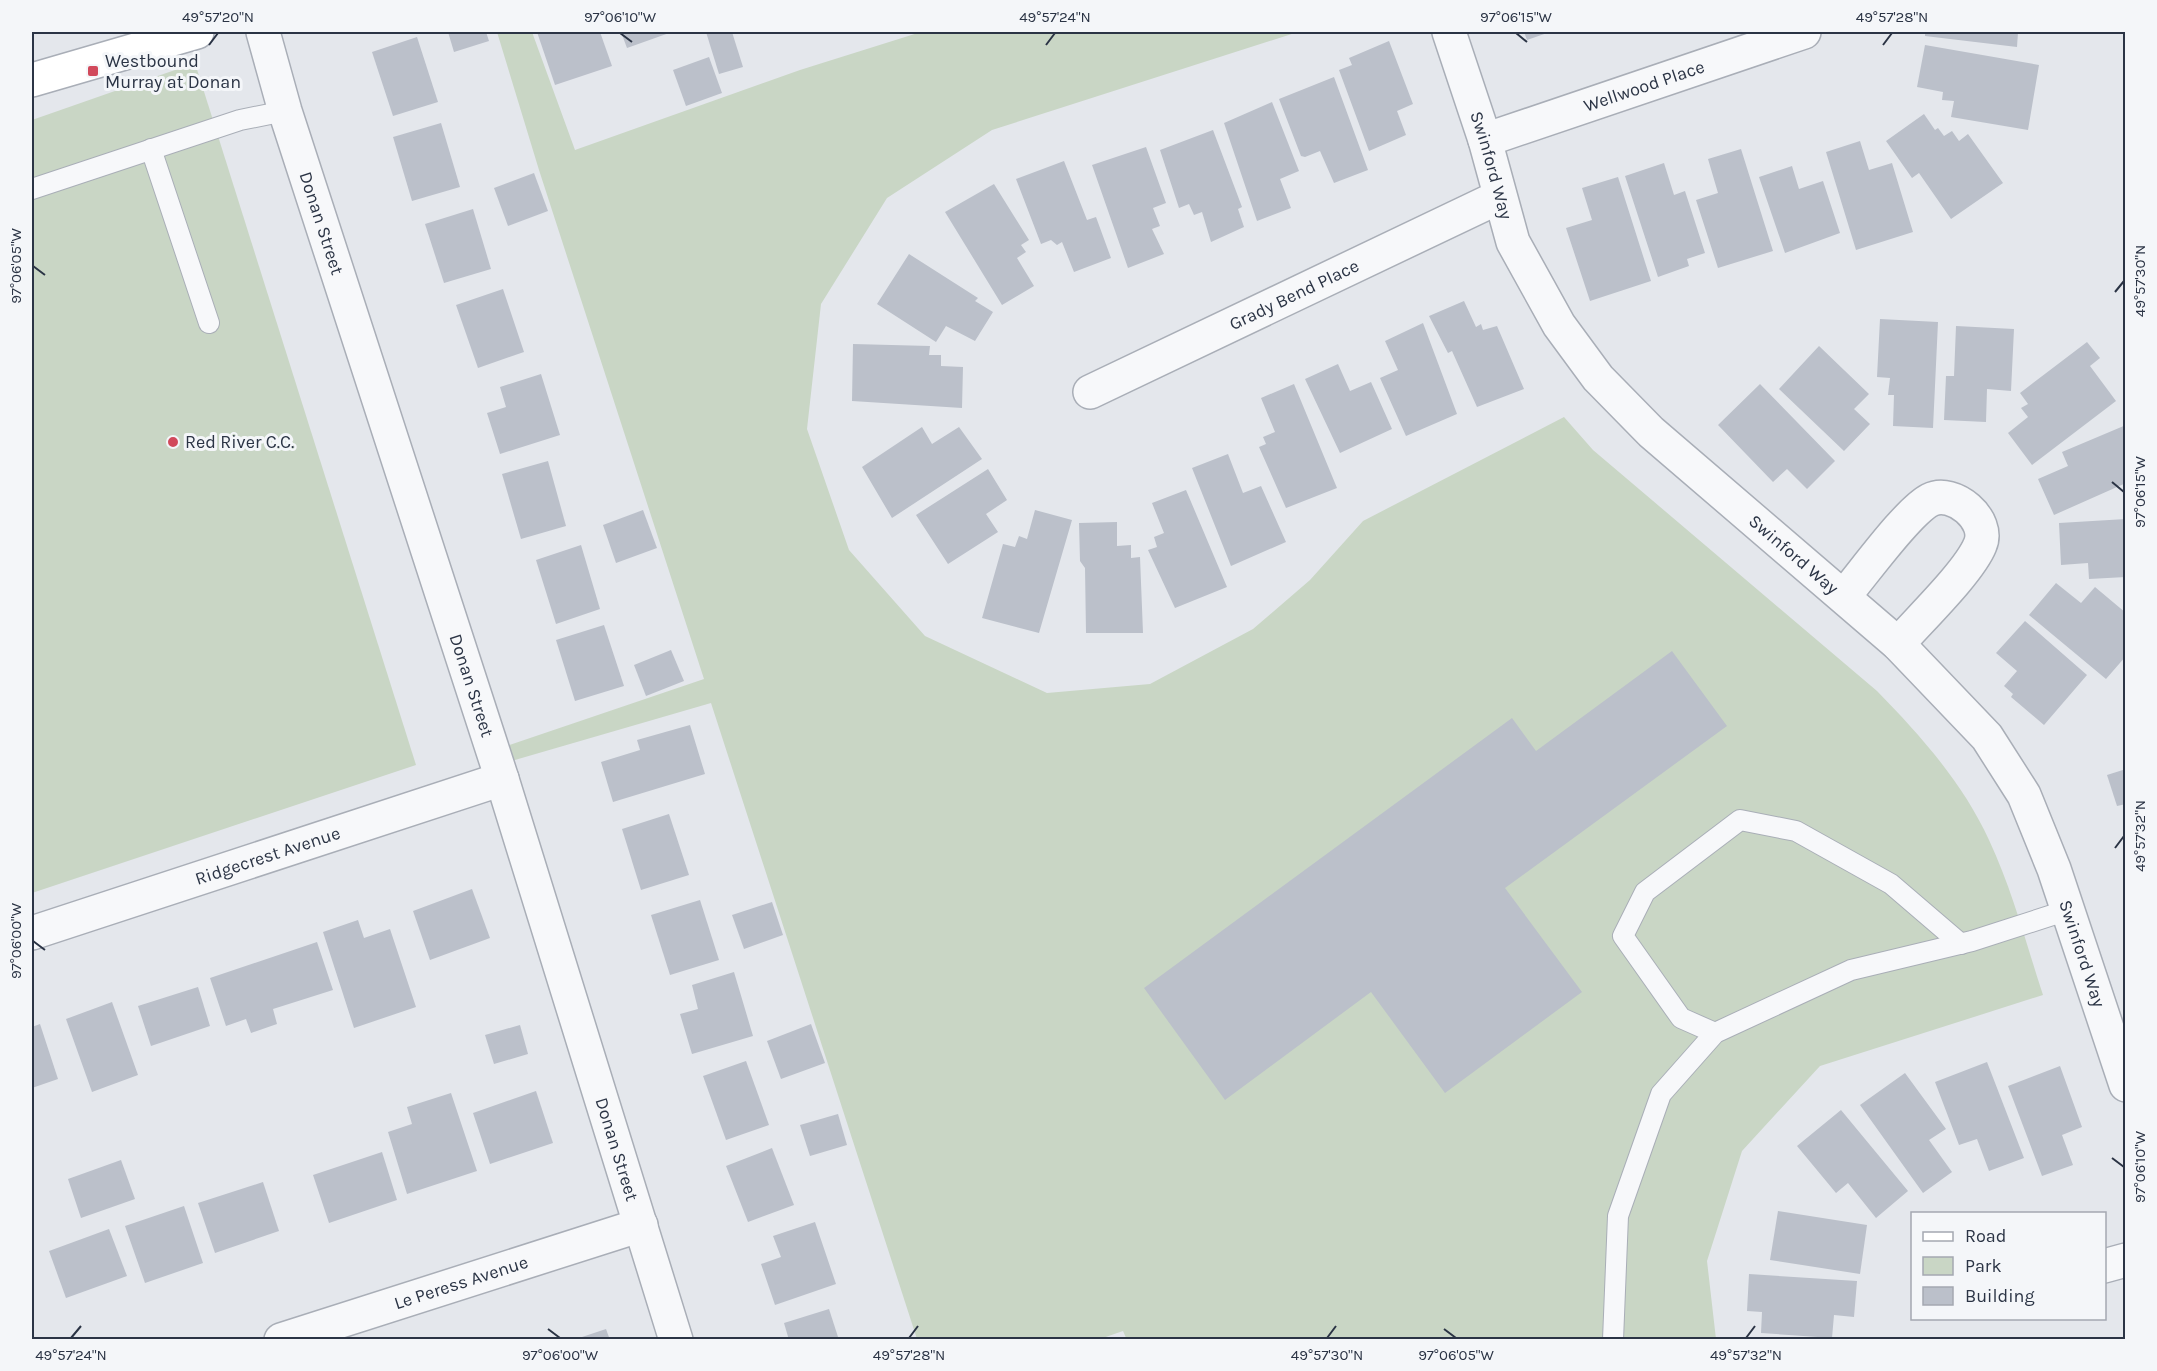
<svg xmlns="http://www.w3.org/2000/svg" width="2157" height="1371" viewBox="0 0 2157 1371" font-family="Karla,sans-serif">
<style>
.green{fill:#c9d6c5}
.building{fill:#bbc0ca}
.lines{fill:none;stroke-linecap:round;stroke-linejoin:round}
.lane-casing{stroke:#a9aeb7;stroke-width:22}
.street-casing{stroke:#a9aeb7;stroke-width:36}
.secondary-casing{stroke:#a9aeb7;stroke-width:36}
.lane{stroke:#f7f8fa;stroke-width:20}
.street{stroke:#f7f8fa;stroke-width:33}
.secondary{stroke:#fff;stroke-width:33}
.ticks{fill:none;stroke:#2b3445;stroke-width:2}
.poi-dot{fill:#d1495b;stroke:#f4f6f9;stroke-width:2}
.labels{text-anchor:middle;stroke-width:6;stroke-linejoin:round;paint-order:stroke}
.poi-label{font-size:18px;fill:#2b3445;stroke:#f4f6f9;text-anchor:start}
.street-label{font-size:18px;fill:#2b3445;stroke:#f4f6f9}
.neatline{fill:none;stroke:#2b3445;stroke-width:2}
.ticks-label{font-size:15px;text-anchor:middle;fill:#2b3445}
</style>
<rect width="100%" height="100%" fill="#e4e7ec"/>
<!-- green -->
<g class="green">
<path d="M497,32H532L575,150L800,70L921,32H1298L992,130L887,198L821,304L807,429L849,550L925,636L1047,693L1150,684L1253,629L1310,580L1363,521L1564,417L1593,450L1877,691C1920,735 1963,783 1989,840C2012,889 2026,943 2043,995L1820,1066L1742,1151L1707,1261L1716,1339L1127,1340L1123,1331L1097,1340L917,1339L711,703L498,765L492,751L704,679L539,170Z"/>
<polygon points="195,63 416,765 32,893 32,120"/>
</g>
<!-- building -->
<g class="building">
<polygon points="448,32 486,32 489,41 454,52"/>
<polygon points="537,32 600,32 612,66 555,85"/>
<polygon points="621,32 672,32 627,48"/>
<polygon points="706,32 732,32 743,67 719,74"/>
<polygon points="1524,32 1550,32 1527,40"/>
<polygon points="1925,32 2018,32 2017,47 1925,36"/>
<polygon points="417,37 438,102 393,116 372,52"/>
<polygon points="1389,41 1413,104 1397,111 1406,135 1369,151 1339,70 1352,65 1349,58"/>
<polygon points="1925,45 2039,65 2028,130 1951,117 1954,101 1942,100 1943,92 1917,87"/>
<polygon points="709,57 722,93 686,106 673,70"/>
<polygon points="1334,77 1368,170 1334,183 1320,151 1305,157 1301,156 1279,99"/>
<polygon points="1272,102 1299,171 1280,179 1291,208 1257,221 1224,123"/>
<polygon points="1924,114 1935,130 1938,128 1944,136 1952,131 1959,141 1968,134 2003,183 1951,219 1919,173 1912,178 1886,141"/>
<polygon points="441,123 460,187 412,201 393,137"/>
<polygon points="1213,130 1242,207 1238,209 1244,227 1211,242 1202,212 1194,215 1189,204 1179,208 1160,150"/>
<polygon points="1860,141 1869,170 1892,163 1913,232 1856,250 1826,152"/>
<polygon points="1146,147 1166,203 1153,208 1160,226 1152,229 1164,254 1128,268 1092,165"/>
<polygon points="1741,149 1773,251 1718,268 1696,200 1718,193 1708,159"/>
<polygon points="1064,161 1087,220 1096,217 1111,258 1074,272 1062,242 1057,245 1051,240 1041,244 1016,179"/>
<polygon points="1664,163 1674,195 1685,191 1705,253 1687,259 1689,266 1658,277 1625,176"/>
<polygon points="1792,166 1799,189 1823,181 1840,233 1785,253 1759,177"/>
<polygon points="534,173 548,211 508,226 494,188"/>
<polygon points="1618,177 1651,281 1590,301 1566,228 1592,220 1582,188"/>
<polygon points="994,184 1029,240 1021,245 1026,252 1017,258 1034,286 1002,305 945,212"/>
<polygon points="473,209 491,269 444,283 425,224"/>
<polygon points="909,254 978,298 975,301 993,312 975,341 946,326 936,342 877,304"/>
<polygon points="503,289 524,352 478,368 456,305"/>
<polygon points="1464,301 1476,327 1481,324 1483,330 1497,326 1524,389 1477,407 1452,351 1448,353 1429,316"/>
<polygon points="1880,319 1938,322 1933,428 1893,426 1894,395 1888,395 1890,378 1877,377"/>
<polygon points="1423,323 1457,414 1406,436 1380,378 1398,370 1385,341"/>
<polygon points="1956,326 2014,329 2011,391 1987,389 1986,422 1944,420 1946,376 1954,376"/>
<polygon points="2087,342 2100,358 2090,366 2116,401 2032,465 2008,433 2028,417 2021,408 2028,404 2020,393"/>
<polygon points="853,344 930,346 929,355 941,355 941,366 963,367 962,408 852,401"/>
<polygon points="1819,346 1869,394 1854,409 1870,424 1844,451 1779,389"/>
<polygon points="1338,364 1350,391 1371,382 1392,429 1340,453 1305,379"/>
<polygon points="541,374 560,435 500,454 487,413 506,407 500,387"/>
<polygon points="1294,384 1337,488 1286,508 1259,447 1266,444 1263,437 1275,432 1261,398"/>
<polygon points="1760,384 1835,461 1807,489 1787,469 1773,482 1718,425"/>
<polygon points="2126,425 2126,483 2054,515 2038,479 2068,466 2062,452"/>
<polygon points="922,427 932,444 959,427 982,459 892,518 862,467"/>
<polygon points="1228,454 1243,493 1261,486 1286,542 1231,566 1192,468"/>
<polygon points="548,461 566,526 521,539 502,474"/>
<polygon points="988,469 1007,500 986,514 998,532 948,564 916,515"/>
<polygon points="1186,490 1227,587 1175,608 1148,550 1157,547 1154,537 1164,533 1152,503"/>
<polygon points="643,510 657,548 616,563 603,525"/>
<polygon points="1035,510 1072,520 1039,633 982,618 1003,544 1015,547 1019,536 1027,539"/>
<polygon points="2126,519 2126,577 2089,579 2088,563 2061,565 2059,523"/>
<polygon points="1117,522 1117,546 1131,545 1131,558 1140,557 1143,633 1086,633 1085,568 1080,561 1079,523"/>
<polygon points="581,545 600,609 556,624 536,560"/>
<polygon points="2056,583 2081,603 2095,587 2126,613 2126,656 2106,679 2029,615"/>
<polygon points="2025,621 2087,675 2044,725 2011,697 2013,694 2004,686 2017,671 1996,653"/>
<polygon points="604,625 624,686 575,701 556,640"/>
<polygon points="671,650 684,681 646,696 634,665"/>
<polygon points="1672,651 1727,726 1505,888 1582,992 1445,1093 1371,992 1225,1100 1144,988 1512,718 1536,751"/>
<polygon points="690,725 705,774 613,802 601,762 640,750 637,740"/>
<polygon points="2126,769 2126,804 2117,806 2107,775"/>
<polygon points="669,814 689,875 641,890 622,829"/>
<polygon points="472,889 490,938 430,960 413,911"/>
<polygon points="700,900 719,960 670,975 651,915"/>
<polygon points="772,902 783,935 744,949 732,915"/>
<polygon points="358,920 364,938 390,929 416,1007 354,1028 323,932"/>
<polygon points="317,942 333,990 273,1009 277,1024 251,1033 246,1019 226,1026 210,978"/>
<polygon points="734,972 753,1036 692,1054 680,1014 698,1009 692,985"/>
<polygon points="198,987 210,1026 151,1046 138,1006"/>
<polygon points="112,1002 138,1075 92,1092 66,1019"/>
<polygon points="40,1024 58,1079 32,1088 32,1027"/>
<polygon points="811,1024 825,1063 781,1079 767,1041"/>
<polygon points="520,1025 528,1054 494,1064 485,1035"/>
<polygon points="746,1061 769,1125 726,1140 703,1076"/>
<polygon points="1987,1062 2024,1158 1989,1171 1977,1139 1959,1145 1935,1082"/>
<polygon points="2060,1066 2082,1127 2062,1135 2073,1165 2042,1176 2008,1086"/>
<polygon points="1905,1073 1946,1129 1929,1140 1952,1172 1923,1193 1860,1105"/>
<polygon points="536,1091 553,1143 490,1164 473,1113"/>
<polygon points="451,1093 477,1171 407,1194 388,1132 412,1124 407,1107"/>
<polygon points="1841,1110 1908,1191 1876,1218 1848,1183 1836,1193 1797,1146"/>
<polygon points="838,1114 847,1145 810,1156 800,1125"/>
<polygon points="772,1148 794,1205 748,1222 726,1166"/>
<polygon points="382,1152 397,1200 329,1223 313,1175"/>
<polygon points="121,1160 135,1199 81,1218 68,1179"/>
<polygon points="263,1182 279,1231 215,1253 198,1203"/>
<polygon points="184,1206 203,1263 145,1283 125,1226"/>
<polygon points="1778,1211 1867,1225 1860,1274 1770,1260"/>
<polygon points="815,1222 836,1284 775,1305 761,1264 781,1257 773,1236"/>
<polygon points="109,1229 127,1276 66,1298 49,1251"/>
<polygon points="1749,1274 1857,1281 1854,1317 1834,1315 1832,1338 1761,1333 1762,1312 1747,1311"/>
<polygon points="829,1309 839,1340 789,1340 784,1323"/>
<polygon points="606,1329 610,1340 576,1340 576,1339"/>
</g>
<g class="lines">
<defs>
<g id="lane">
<polyline points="151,149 209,323"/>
<polyline points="32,189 240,120 285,111"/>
<polyline points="1715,1033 1681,1018 1623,936 1645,892 1740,820 1796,831 1891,884 1961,944"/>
<polyline points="1613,1340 1618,1216 1661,1094 1715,1033 1851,970 1972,941 2068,910"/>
</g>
<g id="street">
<path id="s1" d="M263,32L285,111L502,779L676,1340"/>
<path id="s2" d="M1449,32L1485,140L1513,242L1559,325L1598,378L1651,432L1898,644L1987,737L2024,795L2054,869L2126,1085"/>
<path id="s3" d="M1485,140L1804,32"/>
<path id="s4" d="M1090,392L1499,197"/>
<path d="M1844,596C1863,574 1907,512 1930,500C1953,488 1991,520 1980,545C1969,572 1919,620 1898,644"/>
<path id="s5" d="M32,933L502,779"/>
<polyline points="2104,1266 2126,1260"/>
<path id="s6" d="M281,1340L641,1225"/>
</g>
<polyline id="secondary" points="32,80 197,32"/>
</defs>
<!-- lane casing -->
<use href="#lane" class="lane-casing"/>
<!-- street casing -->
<use href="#street" class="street-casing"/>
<!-- secondary casing -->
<use href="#secondary" class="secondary-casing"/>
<!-- lane -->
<use href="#lane" class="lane"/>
<!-- street -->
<use href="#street" class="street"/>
<!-- secondary -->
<use href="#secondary" class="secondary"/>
</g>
<!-- ticks -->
<path class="ticks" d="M620,33L632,42M1516,33L1527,42M209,45L218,33M1046,45L1055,33M1883,45L1892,33M33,266L45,275M2115,292L2124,281M2112,482L2124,492M2115,848L2124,836M33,941L45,950M2112,1158L2124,1167M548,1329L560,1338M1444,1329L1456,1338M71,1338L81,1326M909,1338L918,1326M1327,1338L1336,1326M1746,1338L1755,1326"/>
<!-- markers -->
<g class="poi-dot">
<rect x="87" y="65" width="12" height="12" rx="3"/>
<circle cx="173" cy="442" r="6"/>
</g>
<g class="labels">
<!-- poi labels -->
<g class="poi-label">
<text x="105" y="67">Westbound<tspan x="105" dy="21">Murray at Donan</tspan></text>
<text x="185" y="448">Red River C.C.</text>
</g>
<!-- street labels -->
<g class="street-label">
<text dy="6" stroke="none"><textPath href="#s3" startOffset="168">Wellwood Place</textPath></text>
<text dy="6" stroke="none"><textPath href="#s2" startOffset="140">Swinford Way</textPath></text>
<text dy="6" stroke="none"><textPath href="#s1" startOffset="200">Donan Street</textPath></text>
<text dy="6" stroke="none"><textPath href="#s4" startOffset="226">Grady Bend Place</textPath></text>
<text dy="6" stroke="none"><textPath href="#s2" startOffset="644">Swinford Way</textPath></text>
<text dy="6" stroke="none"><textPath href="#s1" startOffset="686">Donan Street</textPath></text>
<text dy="6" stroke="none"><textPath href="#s5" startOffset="248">Ridgecrest Avenue</textPath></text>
<text dy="6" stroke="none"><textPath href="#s2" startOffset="1148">Swinford Way</textPath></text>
<text dy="6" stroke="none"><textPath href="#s1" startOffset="1172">Donan Street</textPath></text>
<text dy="6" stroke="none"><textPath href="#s6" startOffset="189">Le Peress Avenue</textPath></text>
</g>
</g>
<!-- border -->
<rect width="2157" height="1371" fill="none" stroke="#f4f6f9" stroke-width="66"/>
<!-- legend -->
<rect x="1911" y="1212" width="195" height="108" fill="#f4f6f9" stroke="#a4a8b1" stroke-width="1.5"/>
<rect x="1923" y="1232" width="30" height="9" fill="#ffffff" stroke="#a4a8b1" stroke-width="1.5"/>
<text x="1965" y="1242" font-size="18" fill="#2b3445">Road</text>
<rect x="1923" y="1257" width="30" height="18" fill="#c9d6c5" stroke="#a4a8b1" stroke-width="1.5"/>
<text x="1965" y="1272" font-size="18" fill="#2b3445">Park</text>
<rect x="1923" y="1287" width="30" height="18" fill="#bbc0ca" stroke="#a4a8b1" stroke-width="1.5"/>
<text x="1965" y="1302" font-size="18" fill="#2b3445">Building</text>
<rect x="33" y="33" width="2091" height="1305" class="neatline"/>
<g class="ticks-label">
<text x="218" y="22">49°57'20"N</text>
<text x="620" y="22">97°06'10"W</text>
<text x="1055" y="22">49°57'24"N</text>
<text x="1516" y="22">97°06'15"W</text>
<text x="1892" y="22">49°57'28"N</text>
<text transform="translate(16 266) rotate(-90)" y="5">97°06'05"W</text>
<text transform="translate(2140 281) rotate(-90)" y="5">49°57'30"N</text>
<text transform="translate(2140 492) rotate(-90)" y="5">97°06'15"W</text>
<text transform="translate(2140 836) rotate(-90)" y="5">49°57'32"N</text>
<text transform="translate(16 941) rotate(-90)" y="5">97°06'00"W</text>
<text transform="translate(2140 1167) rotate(-90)" y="5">97°06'10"W</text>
<text x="71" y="1360">49°57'24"N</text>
<text x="560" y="1360">97°06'00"W</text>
<text x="909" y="1360">49°57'28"N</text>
<text x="1327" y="1360">49°57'30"N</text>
<text x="1456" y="1360">97°06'05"W</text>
<text x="1746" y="1360">49°57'32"N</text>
</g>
</svg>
